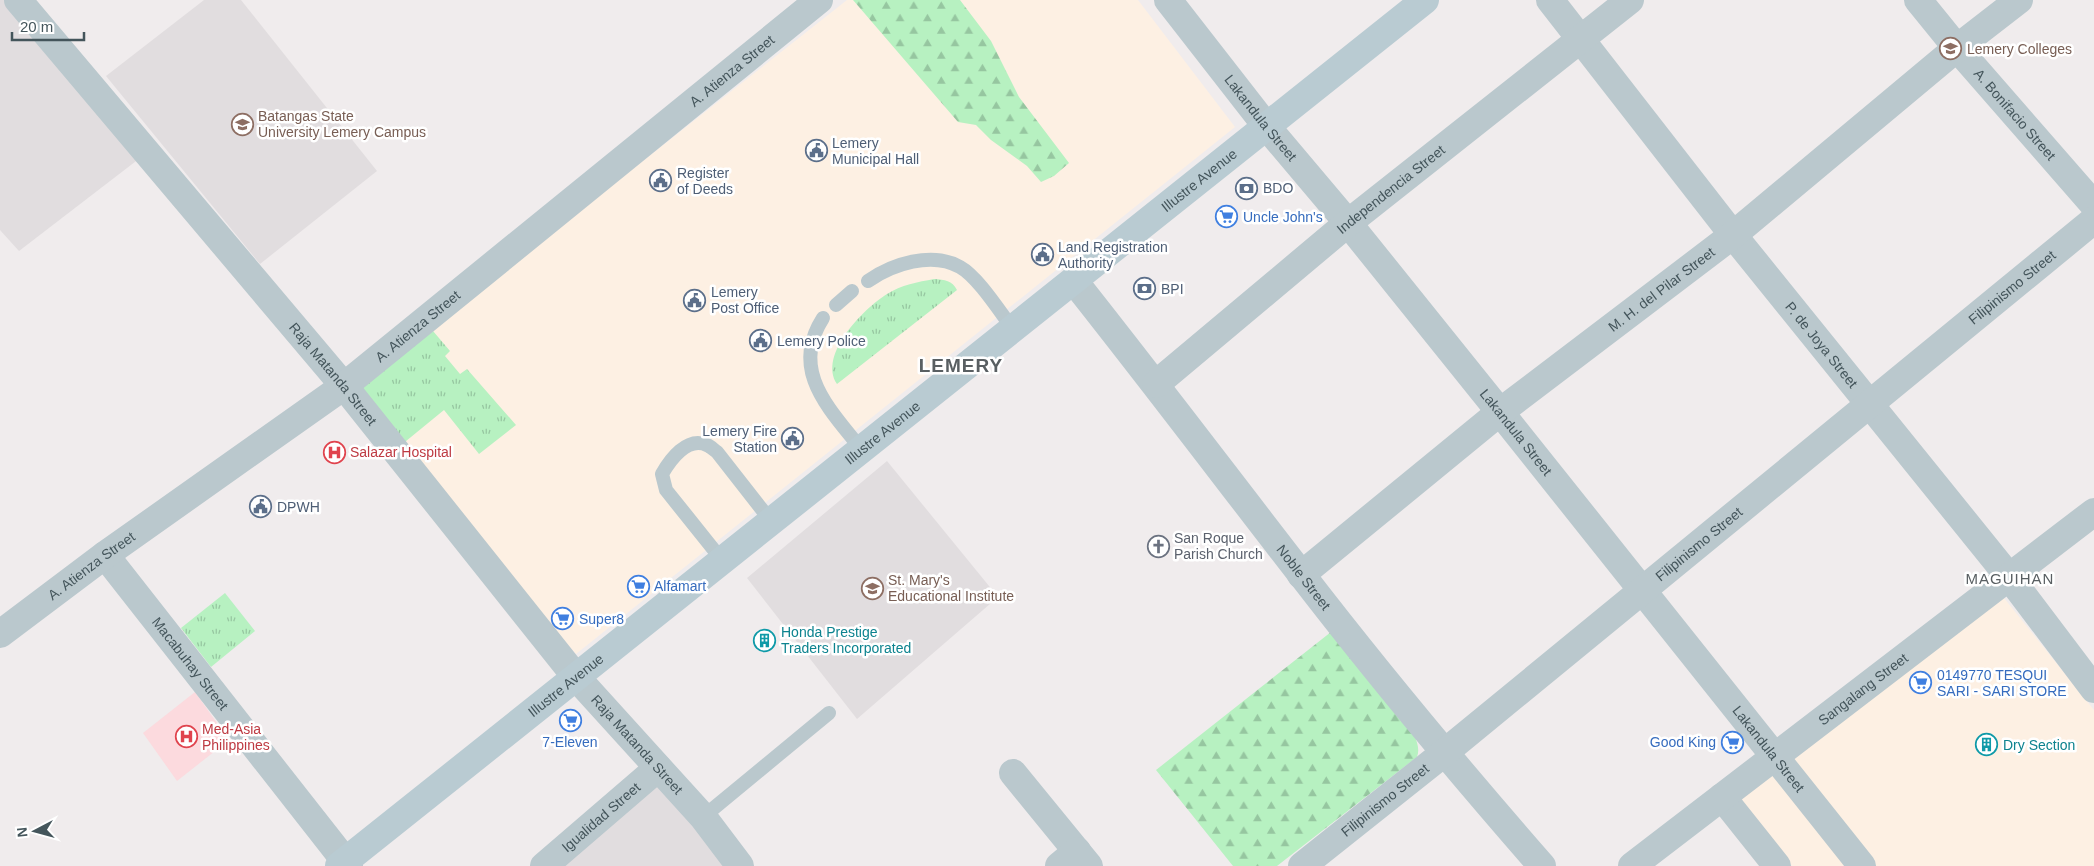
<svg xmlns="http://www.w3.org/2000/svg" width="2094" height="866" viewBox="0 0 2094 866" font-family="Arial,sans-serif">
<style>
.commercial{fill:#fdf0e3}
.education{fill:#e1dddf}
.medical{fill:#fcdade}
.grass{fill:url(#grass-tufts)}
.forest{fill:url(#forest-firs)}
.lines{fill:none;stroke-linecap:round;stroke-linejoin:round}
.service{stroke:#bac8cd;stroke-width:14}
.minor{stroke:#bac8cd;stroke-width:28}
.tertiary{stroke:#bac8cd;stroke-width:28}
.secondary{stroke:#b9cbd2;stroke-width:28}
.labels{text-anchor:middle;stroke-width:5;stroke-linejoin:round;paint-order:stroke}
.education-label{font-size:14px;fill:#785e54;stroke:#fff;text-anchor:start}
.street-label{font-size:14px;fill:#44555b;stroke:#fff}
.service-label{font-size:14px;fill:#4e5e75;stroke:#fff;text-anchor:start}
.shop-label{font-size:14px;fill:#366cbe;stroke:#fff;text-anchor:start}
.health-label{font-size:14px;fill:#be3a42;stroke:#fff;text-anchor:start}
.worship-label{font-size:14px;fill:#5b616d;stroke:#fff;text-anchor:start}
.culture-label{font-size:14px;fill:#0d838f;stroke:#fff;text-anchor:start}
.neighbourhood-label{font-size:15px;letter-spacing:1px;fill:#595f62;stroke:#fff}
.district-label{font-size:19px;font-weight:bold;letter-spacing:1px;fill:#595f62;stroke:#fff}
</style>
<defs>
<pattern id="grass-tufts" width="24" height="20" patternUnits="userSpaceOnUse" patternTransform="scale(1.25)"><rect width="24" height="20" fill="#b7f1c1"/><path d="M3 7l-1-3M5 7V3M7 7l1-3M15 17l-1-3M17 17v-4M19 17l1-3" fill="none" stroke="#96c6a0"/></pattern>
<pattern id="forest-firs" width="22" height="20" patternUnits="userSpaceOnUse" patternTransform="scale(1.25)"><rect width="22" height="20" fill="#b7f1c1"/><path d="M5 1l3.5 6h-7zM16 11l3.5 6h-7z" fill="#96c6a0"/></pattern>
</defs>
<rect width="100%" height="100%" fill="#f0eced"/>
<!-- commercial -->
<g class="commercial">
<polygon points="847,0 1138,0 1235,127 576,654 362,404 359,385"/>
<polygon points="2004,598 2094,710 2094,866 1792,866 1736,797"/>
</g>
<!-- education -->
<g class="education">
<polygon points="0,0 9,0 140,158 19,251 0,230"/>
<polygon points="204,0 241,0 377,171 260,264 106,76"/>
<polygon points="887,461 998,597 857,719 747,578"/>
<polygon points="663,781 730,866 560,866"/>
</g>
<!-- medical -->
<polygon class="medical" points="195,692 229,740 177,781 143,733"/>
<!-- grass -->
<g class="grass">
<path d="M934,279C945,280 952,280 957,290L837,384C818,355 863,309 887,294C901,285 918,282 934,279Z"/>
<polygon points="433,331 450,351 445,356 460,374 467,369 516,425 479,454 444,410 400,446 363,404 362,385"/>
<polygon points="225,593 255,631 211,667 181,628"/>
</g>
<!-- forest -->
<g class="forest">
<polygon points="853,0 960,0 991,41 1019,97 1069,163 1054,176 1041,182 1027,166 991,140 976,125 958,122"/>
<path d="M1331,632L1414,734C1417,742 1420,749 1417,757L1277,866H1233L1156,770Z"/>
</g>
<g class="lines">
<!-- service -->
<g class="service">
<path d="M868,281C892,264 932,251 960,267C978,277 1000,312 1013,329"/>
<polyline points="836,305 852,291"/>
<path d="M823,318C789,371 830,409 861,449"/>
<path d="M722,560L666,490L662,474C670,460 687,436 707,445C710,446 714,450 717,452L771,521"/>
<polyline points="703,817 829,713"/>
</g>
<!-- minor -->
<g class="minor">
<path id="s1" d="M18,0L344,386L576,677"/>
<path id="s2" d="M1168,0L1267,127L1348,223L1500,412L1862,866"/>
<path id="s3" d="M1550,0L1733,235L2010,578L2094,689"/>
<path id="s4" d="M1918,0L1957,48L2094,205"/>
<path id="s5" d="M1074,281C1151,378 1225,476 1301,574C1378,674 1459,771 1542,866"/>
<path id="s6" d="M1156,384L1348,223L1630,0"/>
<path id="s7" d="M105,555L349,866"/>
<path id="s8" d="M1301,575L1500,412L1733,235L1957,48L2019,0"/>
<path id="s9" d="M0,634L105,555L344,386L819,0"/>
<polyline points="1013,773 1089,866"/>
<polyline points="1722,797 1777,866"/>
<path id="s10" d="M544,866L658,768"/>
<polyline points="1059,866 1077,851"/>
<path id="s11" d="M1302,866L1444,753L2094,220"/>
</g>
<!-- tertiary -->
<g class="tertiary">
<path id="s12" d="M576,677L703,817L740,866"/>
<path id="s13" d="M1632,866L2094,512"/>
</g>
<!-- secondary -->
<path class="secondary" id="s14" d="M339,866L1425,0"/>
</g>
<!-- icons -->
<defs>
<symbol id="university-ring" viewBox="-11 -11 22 22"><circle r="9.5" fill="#fff" stroke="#8d6e63" stroke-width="1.5"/><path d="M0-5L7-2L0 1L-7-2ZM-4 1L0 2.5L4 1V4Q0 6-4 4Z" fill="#8d6e63"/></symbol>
<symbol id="civic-ring" viewBox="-11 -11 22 22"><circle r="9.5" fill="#fff" stroke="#5c6f8a" stroke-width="1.5"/><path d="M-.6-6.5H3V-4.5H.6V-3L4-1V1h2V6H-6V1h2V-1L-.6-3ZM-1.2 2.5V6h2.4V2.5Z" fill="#5c6f8a"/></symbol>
<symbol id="bank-ring" viewBox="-11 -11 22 22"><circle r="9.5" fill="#fff" stroke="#5c6f8a" stroke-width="1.5"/><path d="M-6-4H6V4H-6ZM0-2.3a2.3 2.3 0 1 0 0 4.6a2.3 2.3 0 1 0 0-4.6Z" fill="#5c6f8a"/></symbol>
<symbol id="supermarket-ring" viewBox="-11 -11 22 22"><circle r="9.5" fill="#fff" stroke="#3f7fe0" stroke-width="1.5"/><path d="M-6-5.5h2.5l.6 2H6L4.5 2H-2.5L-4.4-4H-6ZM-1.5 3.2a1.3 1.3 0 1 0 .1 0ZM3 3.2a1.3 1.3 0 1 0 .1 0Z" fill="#3f7fe0"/></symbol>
<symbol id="hospital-ring" viewBox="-11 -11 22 22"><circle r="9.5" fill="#fff" stroke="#e0444e" stroke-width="1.5"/><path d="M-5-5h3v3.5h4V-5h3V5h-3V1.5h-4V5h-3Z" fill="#e0444e"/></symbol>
<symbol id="church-ring" viewBox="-11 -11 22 22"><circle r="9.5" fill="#fff" stroke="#6b7280" stroke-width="1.5"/><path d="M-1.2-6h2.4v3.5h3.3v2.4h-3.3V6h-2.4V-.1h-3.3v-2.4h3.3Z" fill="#6b7280"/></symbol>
<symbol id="school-ring" viewBox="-11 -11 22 22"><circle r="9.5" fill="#fff" stroke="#8d6e63" stroke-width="1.5"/><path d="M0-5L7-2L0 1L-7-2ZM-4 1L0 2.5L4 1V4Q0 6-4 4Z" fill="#8d6e63"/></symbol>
<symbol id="building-ring" viewBox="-11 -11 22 22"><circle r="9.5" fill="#fff" stroke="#0f9aa8" stroke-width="1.5"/><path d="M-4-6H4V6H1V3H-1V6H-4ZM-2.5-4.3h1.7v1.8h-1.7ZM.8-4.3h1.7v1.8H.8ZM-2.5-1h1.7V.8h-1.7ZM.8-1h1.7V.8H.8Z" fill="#0f9aa8"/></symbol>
</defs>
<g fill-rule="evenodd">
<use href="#university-ring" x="1938" y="36" width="25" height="25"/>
<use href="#university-ring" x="230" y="112" width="25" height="25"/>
<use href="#civic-ring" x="804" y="138" width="25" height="25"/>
<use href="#civic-ring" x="648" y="168" width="25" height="25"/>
<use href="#bank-ring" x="1234" y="176" width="25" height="25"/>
<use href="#supermarket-ring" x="1214" y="204" width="25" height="25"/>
<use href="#civic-ring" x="1030" y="242" width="25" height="25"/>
<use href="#bank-ring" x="1132" y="276" width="25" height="25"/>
<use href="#civic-ring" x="682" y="288" width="25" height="25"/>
<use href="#civic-ring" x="748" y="328" width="25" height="25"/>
<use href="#civic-ring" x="780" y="426" width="25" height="25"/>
<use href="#hospital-ring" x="322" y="440" width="25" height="25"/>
<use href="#civic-ring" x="248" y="494" width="25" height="25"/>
<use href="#church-ring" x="1146" y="534" width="25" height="25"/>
<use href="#supermarket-ring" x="626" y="574" width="25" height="25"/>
<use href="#school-ring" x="860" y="576" width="25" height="25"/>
<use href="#supermarket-ring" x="550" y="606" width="25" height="25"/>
<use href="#building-ring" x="752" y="628" width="25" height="25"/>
<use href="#supermarket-ring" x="1908" y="670" width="25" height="25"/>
<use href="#supermarket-ring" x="558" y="708" width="25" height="25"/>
<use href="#hospital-ring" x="174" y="724" width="25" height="25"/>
<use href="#supermarket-ring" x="1720" y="730" width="25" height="25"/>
<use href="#building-ring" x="1974" y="732" width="25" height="25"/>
</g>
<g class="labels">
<!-- education labels -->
<g class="education-label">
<text x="1967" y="54">Lemery Colleges</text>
<text x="258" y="121">Batangas State<tspan x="258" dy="16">University Lemery Campus</tspan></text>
<text x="888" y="585">St. Mary's<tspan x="888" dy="16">Educational Institute</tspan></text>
</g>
<!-- street labels -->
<g class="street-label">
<text dy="5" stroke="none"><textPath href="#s9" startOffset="924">A. Atienza Street</textPath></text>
<text dy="5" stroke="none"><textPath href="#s4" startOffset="150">A. Bonifacio Street</textPath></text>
<text dy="5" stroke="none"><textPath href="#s2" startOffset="150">Lakandula Street</textPath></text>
<text dy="5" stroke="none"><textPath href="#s14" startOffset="1100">Illustre Avenue</textPath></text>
<text dy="5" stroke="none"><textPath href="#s6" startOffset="305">Independencia Street</textPath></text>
<text dy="5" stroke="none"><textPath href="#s11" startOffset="916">Filipinismo Street</textPath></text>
<text dy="5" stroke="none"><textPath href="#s8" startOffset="460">M. H. del Pilar Street</textPath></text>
<text dy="5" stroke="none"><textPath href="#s9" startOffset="519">A. Atienza Street</textPath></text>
<text dy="5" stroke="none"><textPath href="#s3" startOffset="439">P. de Joya Street</textPath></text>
<text dy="5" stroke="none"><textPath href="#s1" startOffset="489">Raja Matanda Street</textPath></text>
<text dy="5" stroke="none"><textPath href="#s2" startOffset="555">Lakandula Street</textPath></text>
<text dy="5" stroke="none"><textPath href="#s14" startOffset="695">Illustre Avenue</textPath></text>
<text dy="5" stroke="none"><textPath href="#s11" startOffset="511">Filipinismo Street</textPath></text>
<text dy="5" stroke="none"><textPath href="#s9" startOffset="114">A. Atienza Street</textPath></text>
<text dy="5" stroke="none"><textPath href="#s5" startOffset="375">Noble Street</textPath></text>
<text dy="5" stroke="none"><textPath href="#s7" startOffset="138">Macabuhay Street</textPath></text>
<text dy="5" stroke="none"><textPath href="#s14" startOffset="290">Illustre Avenue</textPath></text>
<text dy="5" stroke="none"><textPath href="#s13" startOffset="291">Sangalang Street</textPath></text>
<text dy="5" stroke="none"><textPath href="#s12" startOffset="91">Raja Matanda Street</textPath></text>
<text dy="5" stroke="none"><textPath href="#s2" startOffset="960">Lakandula Street</textPath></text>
<text dy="5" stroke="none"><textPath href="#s11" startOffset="106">Filipinismo Street</textPath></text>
<text dy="5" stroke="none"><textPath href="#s10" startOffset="75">Igualidad Street</textPath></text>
</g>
<!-- service labels -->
<g class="service-label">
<text x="832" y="148">Lemery<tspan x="832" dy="16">Municipal Hall</tspan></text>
<text x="677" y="178">Register<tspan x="677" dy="16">of Deeds</tspan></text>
<text x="1263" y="193">BDO</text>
<text x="1058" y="252">Land Registration<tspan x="1058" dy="16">Authority</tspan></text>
<text x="1161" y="294">BPI</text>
<text x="711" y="297">Lemery<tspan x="711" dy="16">Post Office</tspan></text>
<text x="777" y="346">Lemery Police</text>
<text x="777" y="436" text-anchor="end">Lemery Fire<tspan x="777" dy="16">Station</tspan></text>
<text x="277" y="512">DPWH</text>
</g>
<!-- shop labels -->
<g class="shop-label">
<text x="1243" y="222">Uncle John's</text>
<text x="654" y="591">Alfamart</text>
<text x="579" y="624">Super8</text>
<text x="1937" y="680">0149770 TESQUI<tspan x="1937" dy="16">SARI - SARI STORE</tspan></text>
<text x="570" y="747" text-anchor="middle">7-Eleven</text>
<text x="1716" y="747" text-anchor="end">Good King</text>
</g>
<!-- health labels -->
<g class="health-label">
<text x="350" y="457">Salazar Hospital</text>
<text x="202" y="734">Med-Asia<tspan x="202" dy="16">Philippines</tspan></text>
</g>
<!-- worship labels -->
<g class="worship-label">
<text x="1174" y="543">San Roque<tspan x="1174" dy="16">Parish Church</tspan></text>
</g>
<!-- culture labels -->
<g class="culture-label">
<text x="781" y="637">Honda Prestige<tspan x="781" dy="16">Traders Incorporated</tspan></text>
<text x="2003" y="750">Dry Section</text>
</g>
<!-- neighbourhood labels -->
<g class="neighbourhood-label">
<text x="2010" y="584">MAGUIHAN</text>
</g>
<!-- district labels -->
<g class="district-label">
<text x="961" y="372">LEMERY</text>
</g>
</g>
<!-- north arrow -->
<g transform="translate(35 831) rotate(264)" stroke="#ffffff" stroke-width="4" paint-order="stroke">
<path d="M0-4L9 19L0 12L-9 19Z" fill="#44555b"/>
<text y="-8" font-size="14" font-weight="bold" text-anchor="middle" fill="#44555b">N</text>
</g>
<!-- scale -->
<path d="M12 32v8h72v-8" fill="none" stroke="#44555b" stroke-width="2.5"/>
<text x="20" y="32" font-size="15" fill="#44555b" stroke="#ffffff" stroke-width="4" paint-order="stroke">20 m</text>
</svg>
